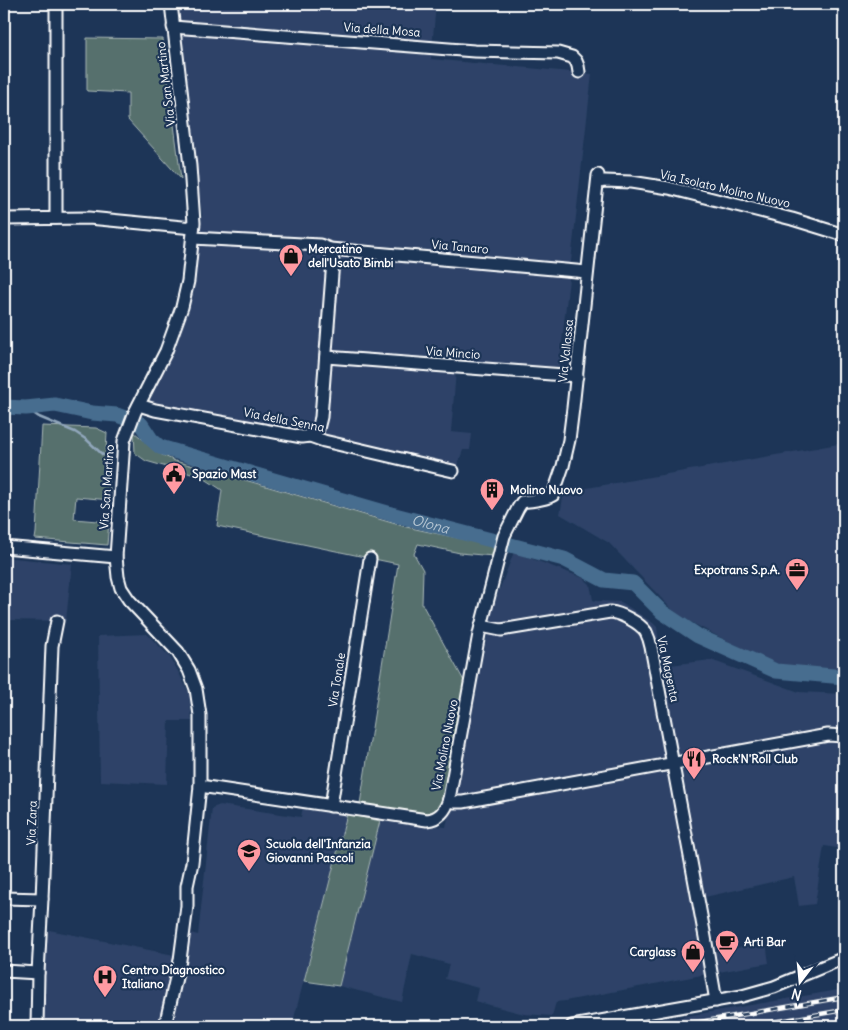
<svg xmlns="http://www.w3.org/2000/svg" width="848" height="1030" viewBox="0 0 848 1030" font-family="Delius,sans-serif">
<style>
.built{fill:#2d4367}
.green{fill:#56706d;stroke:#aab8b6}
.lines{fill:none;stroke-linecap:round;stroke-linejoin:round}
.stream{stroke:#91a7bc;stroke-width:2.5}
.river{stroke:#476d8f;stroke-width:15}
.minor-casing{stroke:#fff;stroke-width:15}
.minor{stroke:#1d3557;stroke-width:11}
.rail-casing{stroke:#fff;stroke-width:4.5}
.rail{stroke:#1d3557;stroke-width:2.5;stroke-dasharray:8;stroke-linecap:butt}
.labels{text-anchor:middle;stroke-width:4.5;stroke-linejoin:round;paint-order:stroke}
.street-label{font-size:12px;fill:#fff;stroke:#1d3557}
.poi-label{font-size:12px;font-weight:bold;fill:#fff;stroke:#1d3557;text-anchor:start}
.water-label{font-size:14px;font-style:italic;fill:#b5c5d2;stroke:#1d3557}
</style>
<rect width="100%" height="100%" fill="#1d3557"/>
<filter id="ink" filterUnits="userSpaceOnUse"><feTurbulence type="fractalNoise" baseFrequency=".02" numOctaves="2"/><feDisplacementMap in="SourceGraphic" scale="10" xChannelSelector="R" yChannelSelector="G"/><feConvolveMatrix kernelMatrix="1 2 1 2 8 2 1 2 1" color-interpolation-filters="sRGB"/></filter>
<g filter="url(#ink)">
<!-- built -->
<g class="built">
<polygon points="174,4 436,4 431,59 592,74 559,368 457,359 451,432 472,434 470,450 463,450 457,467 303,434 186,409 148,404 172,353 188,309 193,286 202,215"/>
<polygon points="844,443 844,664 841,665 841,668 829,670 782,665 756,656 677,615 609,543 560,514 564,492"/>
<polygon points="514,552 583,578 590,584 593,600 596,601 621,602 653,623 657,627 662,666 711,660 799,692 844,694 844,843 843,849 824,846 815,904 799,906 794,877 705,897 712,952 766,943 769,963 702,975 565,1001 556,1002 552,1016 524,1014 475,1001 478,988 445,979 449,964 412,954 402,1002 339,986 380,821 446,827 494,603"/>
<polygon points="4,557 72,564 66,621 4,620"/>
<polygon points="147,634 170,657 179,673 189,693 192,721 169,721 167,784 100,781 98,636"/>
<polygon points="220,805 301,817 303,806 347,814 292,1026 169,1026 186,932 198,935 212,808"/>
<polygon points="49,930 179,956 165,1026 30,1026"/>
<polygon points="844,989 844,1026 624,1026 652,1022"/>
</g>
<!-- green -->
<g class="green">
<polygon points="87,38 163,39 181,179 128,120 128,93 87,91"/>
<polygon points="42,426 96,428 107,433 106,451 111,500 76,497 74,519 109,522 107,545 35,539 36,533"/>
<polygon points="134,432 160,454 175,461 245,480 406,527 495,546 493,556 460,553 418,544 414,554 423,570 422,604 464,681 442,804 435,810 425,814 360,804 398,564 217,526 222,490 202,477 146,461 135,453"/>
<polygon points="347,814 380,821 339,986 304,981"/>
</g>
<g class="lines">
<!-- stream -->
<polyline class="stream" points="26,408 39,417 75,432 87,440 103,455"/>
<!-- river -->
<path class="river" id="s1" d="M4,407L26,408L55,405L92,413L117,415L141,424L151,439L160,447L391,514L564,559L604,580L633,583L662,612L698,636L776,671L844,677"/>
<defs>
<g id="minor">
<polyline points="173,27 474,51 558,53 572,57 576,61 578,66 579,72"/>
<polyline points="598,182 605,181 631,182 669,188 792,219 844,235"/>
<polyline points="56,218 56,4"/>
<polyline points="4,219 89,218 193,228"/>
<polyline points="193,238 320,245 330,249 333,261 321,417 318,429 310,436"/>
<polyline points="330,249 587,272"/>
<polyline points="326,357 577,376"/>
<polyline points="139,405 155,410 302,437 310,436 324,441 453,471"/>
<polyline points="4,547 116,557"/>
<path d="M481,626L501,630L610,612C621,613 640,623 646,632C648,636 650,642 651,647L705,937L716,1001"/>
<path d="M200,786L427,820C439,819 446,810 449,799L479,634L486,607L504,536L518,508L522,502C532,500 544,501 553,495L563,466L569,440L573,408L598,175"/>
<polyline points="449,799 454,802 463,802 828,735 844,736"/>
<polyline points="331,806 370,559"/>
<polyline points="4,898 42,899"/>
<polyline points="4,971 38,973"/>
<polyline points="37,1026 38,973 42,899 52,646 57,621"/>
<polyline points="165,1026 180,960 187,906 187,886 192,863 200,786 200,715 196,689 189,670 178,652 129,600 121,588 118,577 116,557 124,441 135,412 166,351 182,307 188,281 194,223 190,166 171,4"/>
<polyline points="572,1026 742,996 774,987 844,958"/>
</g>
</defs>
<!-- minor casing -->
<use href="#minor" class="minor-casing"/>
<!-- minor -->
<use href="#minor" class="minor"/>
<defs>
<g id="rail">
<polyline points="677,1026 844,997"/>
<polyline points="749,1026 844,1010"/>
</g>
</defs>
<!-- rail casing -->
<use href="#rail" class="rail-casing"/>
<!-- rail -->
<use href="#rail" class="rail"/>
</g>
</g>
<!-- icons -->
<defs>
<symbol id="shop-pin" viewBox="-11 -11 22 30"><path d="M0 17L-7.5 6A9.5 9.5 0 1 1 7.5 6Z" fill="#ff9aa2" stroke="#1d3557"/><path d="M-5-2.5h2.3a2.7 3.5 0 0 1 5.4 0H5L5.5 6h-11ZM-1.5-2.5h3a1.5 2.3 0 0 0-3 0Z" fill="#111"/></symbol>
<symbol id="civic-pin" viewBox="-11 -11 22 30"><path d="M0 17L-7.5 6A9.5 9.5 0 1 1 7.5 6Z" fill="#ff9aa2" stroke="#1d3557"/><path d="M-.6-6.5H3V-4.5H.6V-3L4-1V1h2V6H-6V1h2V-1L-.6-3ZM-1.2 2.5V6h2.4V2.5Z" fill="#111"/></symbol>
<symbol id="building-pin" viewBox="-11 -11 22 30"><path d="M0 17L-7.5 6A9.5 9.5 0 1 1 7.5 6Z" fill="#ff9aa2" stroke="#1d3557"/><path d="M-4-6H4V6H1V3H-1V6H-4ZM-2.5-4.3h1.7v1.8h-1.7ZM.8-4.3h1.7v1.8H.8ZM-2.5-1h1.7V.8h-1.7ZM.8-1h1.7V.8H.8Z" fill="#111"/></symbol>
<symbol id="office-pin" viewBox="-11 -11 22 30"><path d="M0 17L-7.5 6A9.5 9.5 0 1 1 7.5 6Z" fill="#ff9aa2" stroke="#1d3557"/><path d="M-6-3h4V-5.5h4V-3h4V5H-6ZM-1-4.5V-3h2v-1.5ZM-6 0V1H6V0Z" fill="#111"/></symbol>
<symbol id="restaurant-pin" viewBox="-11 -11 22 30"><path d="M0 17L-7.5 6A9.5 9.5 0 1 1 7.5 6Z" fill="#ff9aa2" stroke="#1d3557"/><path d="M-5-6h1v4h1v-4h1v4h1v-4h1v5L-1.5 .5V6h-2V.5L-5-1ZM5-6V6H3V1.5H1.5Q1.5-4 5-6Z" fill="#111"/></symbol>
<symbol id="school-pin" viewBox="-11 -11 22 30"><path d="M0 17L-7.5 6A9.5 9.5 0 1 1 7.5 6Z" fill="#ff9aa2" stroke="#1d3557"/><path d="M0-5L7-2L0 1L-7-2ZM-4 1L0 2.5L4 1V4Q0 6-4 4Z" fill="#111"/></symbol>
<symbol id="cafe-pin" viewBox="-11 -11 22 30"><path d="M0 17L-7.5 6A9.5 9.5 0 1 1 7.5 6Z" fill="#ff9aa2" stroke="#1d3557"/><path d="M-5.5-4.5H6V0H3Q3 3.5 0 3.5H-2.5Q-5.5 3.5-5.5 0ZM3-3.2v2h1.7v-2ZM-6 4.5H4V6H-6Z" fill="#111"/></symbol>
<symbol id="hospital-pin" viewBox="-11 -11 22 30"><path d="M0 17L-7.5 6A9.5 9.5 0 1 1 7.5 6Z" fill="#ff9aa2" stroke="#1d3557"/><path d="M-5-5h3v3.5h4V-5h3V5h-3V1.5h-4V5h-3Z" fill="#111"/></symbol>
</defs>
<g fill-rule="evenodd">
<use href="#shop-pin" x="277" y="242" width="28" height="38"/>
<use href="#civic-pin" x="160" y="460" width="28" height="38"/>
<use href="#building-pin" x="478" y="476" width="28" height="38"/>
<use href="#office-pin" x="783" y="556" width="28" height="38"/>
<use href="#restaurant-pin" x="680" y="745" width="28" height="38"/>
<use href="#school-pin" x="235" y="837" width="28" height="38"/>
<use href="#cafe-pin" x="713" y="928" width="28" height="38"/>
<use href="#shop-pin" x="679" y="938" width="28" height="38"/>
<use href="#hospital-pin" x="91" y="963" width="28" height="38"/>
</g>
<g class="labels">
<!-- street labels -->
<g class="street-label">
<text transform="translate(382 30) rotate(4)" y="4">Via della Mosa</text>
<text transform="translate(166 84) rotate(-97)" y="4">Via San Martino</text>
<text transform="translate(725 189) rotate(13)" y="4">Via Isolato Molino Nuovo</text>
<text transform="translate(460 247) rotate(5)" y="4">Via Tanaro</text>
<text transform="translate(566 351) rotate(-84)" y="4">Via Vallassa</text>
<text transform="translate(453 353) rotate(4)" y="4">Via Mincio</text>
<text transform="translate(284 420) rotate(11)" y="4">Via della Senna</text>
<text transform="translate(107 487) rotate(-86)" y="4">Via San Martino</text>
<text transform="translate(668 669) rotate(78)" y="4">Via Magenta</text>
<text transform="translate(337 680) rotate(-81)" y="4">Via Tonale</text>
<text transform="translate(445 745) rotate(-79)" y="4">Via Molino Nuovo</text>
<text transform="translate(32 823) rotate(-88)" y="4">Via Zara</text>
</g>
<!-- poi labels -->
<g class="poi-label">
<text x="308" y="253">Mercatino<tspan x="308" dy="14">dell'Usato Bimbi</tspan></text>
<text x="192" y="478">Spazio Mast</text>
<text x="510" y="494">Molino Nuovo</text>
<text x="780" y="574" text-anchor="end">Expotrans S.p.A.</text>
<text x="712" y="763">Rock'N'Roll Club</text>
<text x="266" y="848">Scuola dell'Infanzia<tspan x="266" dy="14">Giovanni Pascoli</tspan></text>
<text x="744" y="946">Arti Bar</text>
<text x="676" y="956" text-anchor="end">Carglass</text>
<text x="122" y="974">Centro Diagnostico<tspan x="122" dy="14">Italiano</tspan></text>
</g>
<!-- water labels -->
<g class="water-label">
<text dy="5" stroke="none"><textPath href="#s1" startOffset="451">Olona</textPath></text>
</g>
</g>
<!-- margin -->
<rect width="848" height="1030" fill="none" stroke="#1d3557" stroke-width="20"/>
<rect x="10" y="10" width="828" height="1010" fill="none" stroke="#fff" stroke-width="2" filter="url(#ink)"/>
<!-- north arrow -->
<g transform="translate(800 982) rotate(196)" stroke="#1d3557" stroke-width="4" paint-order="stroke">
<path d="M0-4L9 19L0 12L-9 19Z" fill="#ffffff"/>
<text y="-8" font-size="14" font-weight="bold" text-anchor="middle" fill="#ffffff">N</text>
</g>
</svg>
